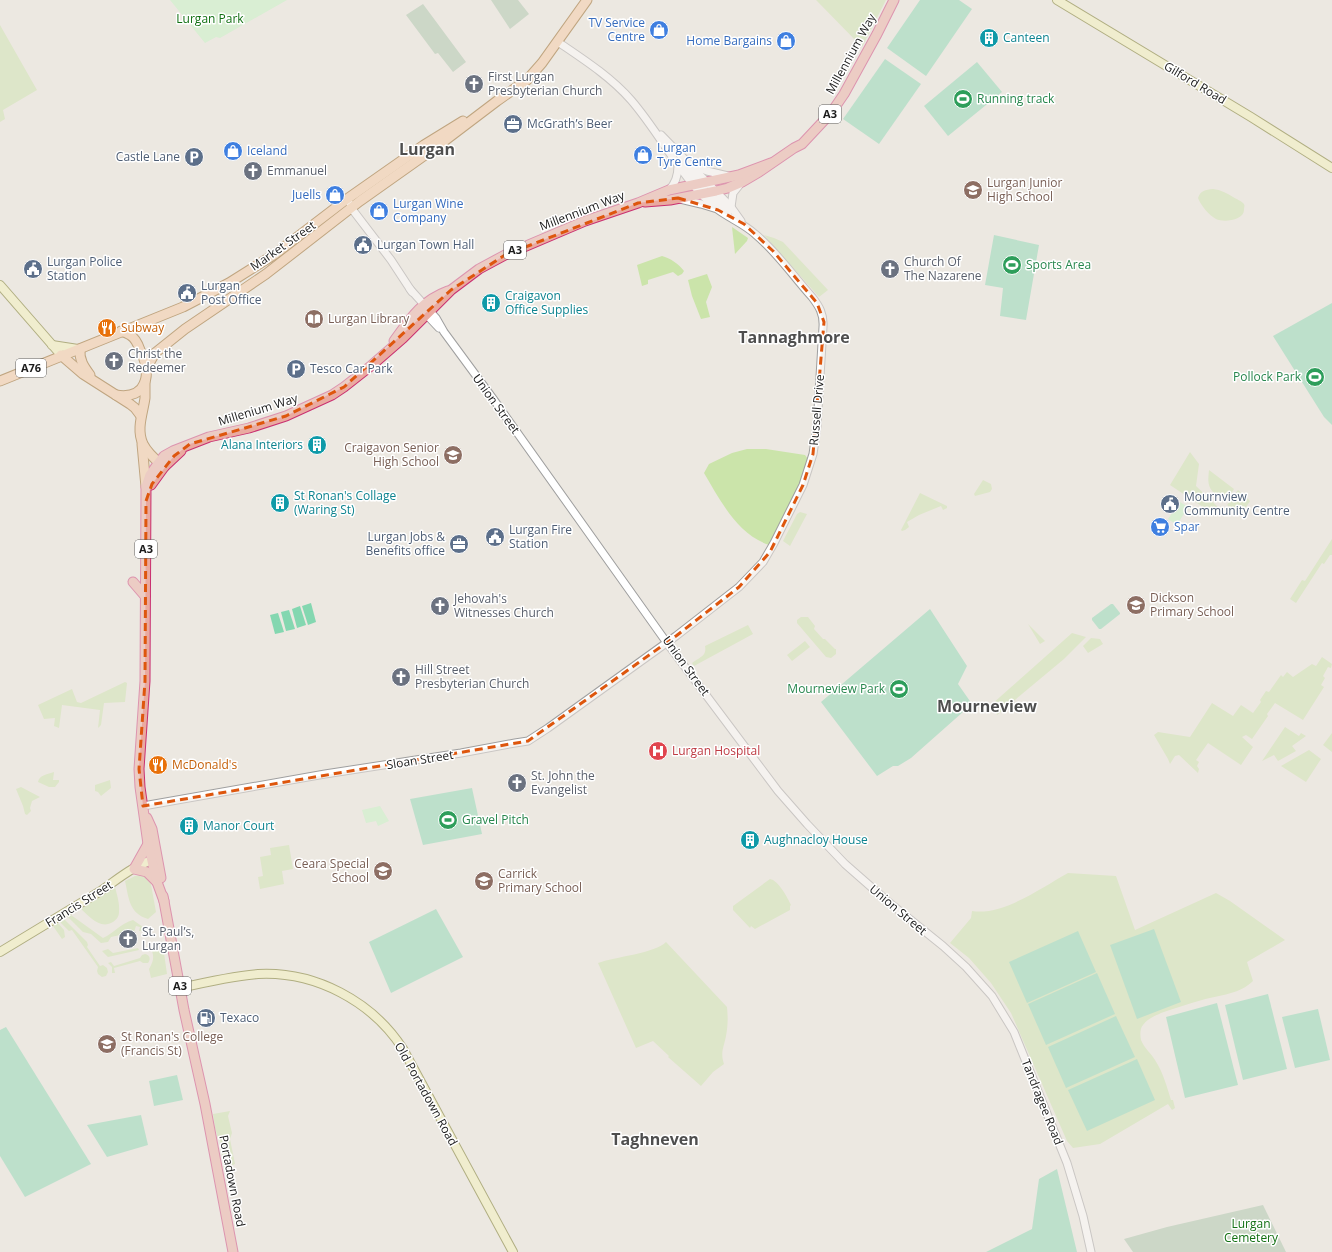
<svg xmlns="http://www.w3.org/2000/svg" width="1332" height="1252" viewBox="0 0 1332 1252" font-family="'Open Sans',sans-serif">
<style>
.grass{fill:#cbe4aa}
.cemetery{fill:#a4c3a6}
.park{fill:#c0f5c0}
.pitch{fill:#84d7b0}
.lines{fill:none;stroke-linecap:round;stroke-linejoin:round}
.tertiary-casing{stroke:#9f9f9f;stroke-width:9}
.secondary-casing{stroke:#66690c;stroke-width:10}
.primary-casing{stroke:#89550a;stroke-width:11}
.trunk-casing{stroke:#c92f70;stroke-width:11}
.tertiary{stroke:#fff;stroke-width:7}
.secondary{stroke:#f4f3b7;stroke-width:8}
.primary{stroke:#f5c89e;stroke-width:9}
.trunk{stroke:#eaaaa0;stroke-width:9}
.marked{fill:none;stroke:#de560d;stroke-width:3;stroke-dasharray:8 5;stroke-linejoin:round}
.labels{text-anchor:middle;stroke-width:3;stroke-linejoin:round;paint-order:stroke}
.shield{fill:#fff;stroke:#5f5f5f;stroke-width:1}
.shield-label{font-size:11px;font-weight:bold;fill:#1b1b1b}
.park-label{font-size:12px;fill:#127013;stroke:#fff}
.shop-label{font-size:12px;fill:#366cbe;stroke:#fff;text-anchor:start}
.culture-label{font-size:12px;fill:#0d838f;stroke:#fff;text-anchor:start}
.street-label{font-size:12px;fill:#1b1b1b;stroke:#fff}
.worship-label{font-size:12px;fill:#5b616d;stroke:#fff;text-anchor:start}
.leisure-label{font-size:12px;fill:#27864d;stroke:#fff;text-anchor:start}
.service-label{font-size:12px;fill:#4e5e75;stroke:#fff;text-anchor:start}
.education-label{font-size:12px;fill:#785e54;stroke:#fff;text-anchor:start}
.food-label{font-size:12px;fill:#c56008;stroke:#fff;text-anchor:start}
.health-label{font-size:12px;fill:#be3a42;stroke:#fff;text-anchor:start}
.district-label{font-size:16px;font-weight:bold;fill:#4e4e4e;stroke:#fff}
</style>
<rect width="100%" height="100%" fill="#ece8e1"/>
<!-- grass -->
<g class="grass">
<polygon points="816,0 886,0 862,47"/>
<polygon points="0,25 37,90 3,110 5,119 0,122"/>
<path d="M1213,189C1221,190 1227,193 1233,197C1236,199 1242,201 1244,204C1245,206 1244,207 1244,210C1244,220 1224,223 1216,219C1209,215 1201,206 1198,198C1201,190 1205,190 1213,189Z"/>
<polygon points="732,227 748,238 747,241 735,254"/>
<polygon points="764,235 774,238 783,242 828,290 819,297"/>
<path d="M662,256C670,258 679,264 684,271L682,274L678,276L673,272L648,280V284L642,286L637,265Z"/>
<polygon points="707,274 712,287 706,302 710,317 701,319 692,296 688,280"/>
<path d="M747,449H766L805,455L808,459L807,463L800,484L771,544L769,545C737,534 720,500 704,473L709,464L732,453Z"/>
<polygon points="1190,452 1199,464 1196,486 1220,509 1215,515 1170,485"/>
<path d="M1209,470L1234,489L1226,501L1224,495L1222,493L1215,494C1207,487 1208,480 1209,470Z"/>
<polygon points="983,480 991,484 992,489 990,492 975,496 974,494"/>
<polygon points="1238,490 1250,501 1241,515 1227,505"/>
<polygon points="920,493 947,506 947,508 943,510 941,506 919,515 907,522 909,527 905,530 902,531 901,530"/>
<polygon points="800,512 807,514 790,546 783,541 797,514"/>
<polygon points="1332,539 1332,555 1330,555 1324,564 1322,563 1296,603 1290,599 1302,580 1305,581"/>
<polygon points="801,617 808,617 815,626 814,629 823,639 825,639 835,649 836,649 836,654 831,658 826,657 797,623 797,620"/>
<polygon points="1028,624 1045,641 1040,644"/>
<path d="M748,625L753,634L694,666L692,663C700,657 707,656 705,646Z"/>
<polygon points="1072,633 1086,637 1064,659 997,715 992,704"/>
<polygon points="1091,638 1100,639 1103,644 1088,653 1083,646"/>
<polygon points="805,641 810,647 792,661 787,655"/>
<polygon points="1322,657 1332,664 1331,668 1328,667 1323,676 1325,678 1321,685 1324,687 1303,720 1275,703 1267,714 1268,716 1252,739 1246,735 1242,737 1253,747 1241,765 1208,743 1196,760 1199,762 1197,766 1199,769 1198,773 1179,755 1175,756 1170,764 1168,759 1154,735 1158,732 1190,737 1212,703 1233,716 1241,705 1253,713 1261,702 1260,700 1266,691 1269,692 1281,675 1283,677 1287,672 1293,677 1312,664 1316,666"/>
<polygon points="125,682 127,683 125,702 104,703 101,725 98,728 100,710 62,705 59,728 54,726 55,718 44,719 38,705 72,689 77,702 81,703"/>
<polygon points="1285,727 1299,736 1301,733 1306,736 1292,746 1296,751 1278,761 1274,755 1262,761"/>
<polygon points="1332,733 1332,752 1323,745"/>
<polygon points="1309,750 1321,759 1306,782 1281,766"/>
<path d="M54,772L53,780H59V782L55,787H49L38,782C39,775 48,774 54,772Z"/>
<polygon points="110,780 111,788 101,796 98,792 95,791 95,785"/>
<polygon points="21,787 40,797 32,801 30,808 31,811 27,815 25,814 23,806 16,789"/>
<polygon points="289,845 293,869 282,871 284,884 260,889 258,877 263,876 260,857 271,855 270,848"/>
<path d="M1068,873L1116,876L1135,930L1216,893L1230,901L1285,940L1247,962L1253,981C1240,994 1220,995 1202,1000C1188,1004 1175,1008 1161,1013C1155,1016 1147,1019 1143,1025C1140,1028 1140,1035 1141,1040C1144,1048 1151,1053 1155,1060C1163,1072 1167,1087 1171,1100H1173L1175,1108L1172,1110L1168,1104L1100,1144L1073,1148L1067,1141L1011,1013L991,983L969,958L950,943L971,918L972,911C1003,916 1041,888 1068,873Z"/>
<path d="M140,875L145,876L150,879L156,912L148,919C129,913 129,899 125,881L135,876Z"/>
<path d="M770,879C778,880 788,898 791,905L790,906V910L755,929L751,926L750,928L733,910V906Z"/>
<path d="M115,887C117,895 120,904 119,912C119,917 116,920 113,922C100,930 89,916 81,909Z"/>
<path d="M71,915L103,938C114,933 121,923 133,920L143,927L145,933L141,931H139L140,927L136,926L134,932L111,937L108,942L101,943L91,934L83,932L68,917Z"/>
<polygon points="64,919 87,942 88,945 87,947 100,966 103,965 107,968 108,972 106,976 102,977 98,974 97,971 98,967 72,930 69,931 60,922"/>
<polygon points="58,923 64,930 65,937 62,939 53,926"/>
<path d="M666,942L727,1007C728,1017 728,1026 726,1036C724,1047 720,1052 724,1064L713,1072L701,1086L668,1057L669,1056L653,1041L636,1048L598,963C614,957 656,953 666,942Z"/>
<path d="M152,947L164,953L167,974L151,978L149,969C153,962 155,957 151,949Z"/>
<polygon points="138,948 139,950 108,957 102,951 108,949 113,953"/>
<path d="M145,954C150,955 151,959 148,963H143L140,961L114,968L115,973H112V967L108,963L111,962L114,966L140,958L142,955Z"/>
<polygon points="230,1111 228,1116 232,1133 230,1139 235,1164 224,1168 220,1138 218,1138 215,1128 213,1114"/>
</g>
<!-- cemetery -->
<g class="cemetery">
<polygon points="491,0 518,0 529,14 510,29"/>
<polygon points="423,4 466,62 453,72 438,53 435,54 406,15"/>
<polygon points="1263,1205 1286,1252 1133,1252 1124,1239 1167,1227"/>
</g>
<!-- park -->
<g class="park">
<polygon points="170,0 287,0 220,38 216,37 205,43"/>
<polygon points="1180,502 1188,507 1177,525 1168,519"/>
<polygon points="380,806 389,821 378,826 376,821 366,823 362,810"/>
</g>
<!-- pitch -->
<g class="pitch">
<polygon points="920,0 959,0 972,9 926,76 887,48"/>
<polygon points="885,59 921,84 879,144 843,119"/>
<polygon points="977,62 1002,92 948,136 924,106"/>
<polygon points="994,235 1039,245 1026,320 1000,316 1003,288 985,285"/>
<polygon points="1332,303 1332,425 1324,417 1273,336"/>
<polygon points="311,603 316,622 308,625 302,606"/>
<polygon points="1111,604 1113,604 1120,613 1120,614 1101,629 1099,629 1092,620 1092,618"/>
<polygon points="300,606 306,625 297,628 292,609"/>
<polygon points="930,609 967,666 958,684 972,704 911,758 898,766 893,766 877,776 821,702"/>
<polygon points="289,610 295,629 286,631 281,612"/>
<polygon points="278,613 284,632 275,634 270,615"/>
<polygon points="472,788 482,834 423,845 410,799"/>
<polygon points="436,909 463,957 391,993 369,942"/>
<polygon points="1154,929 1181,1002 1137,1019 1110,945"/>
<polygon points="1078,931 1096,972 1027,1003 1009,962"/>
<polygon points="1097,973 1115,1014 1046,1045 1028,1004"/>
<polygon points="1268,994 1287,1069 1243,1080 1225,1005"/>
<polygon points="1217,1003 1238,1085 1185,1098 1166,1017"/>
<polygon points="1318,1009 1330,1060 1295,1068 1282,1017"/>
<polygon points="1116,1016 1135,1057 1066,1088 1048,1047"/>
<polygon points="6,1027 91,1164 25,1197 0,1156 0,1030"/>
<polygon points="1137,1059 1155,1100 1087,1131 1068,1090"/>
<polygon points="177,1075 183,1100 154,1106 149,1081"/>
<polygon points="141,1115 148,1145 107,1157 87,1125"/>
<polygon points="1057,1169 1077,1252 986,1252 1032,1229 1039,1179"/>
</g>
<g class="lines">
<defs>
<g id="tertiary">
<polyline points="661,135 731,207 741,221"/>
<polyline points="680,160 703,188 728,212"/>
<polyline points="692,165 707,171 728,176"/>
<path d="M669,190C675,184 678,175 678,166"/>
<polyline points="680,199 701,204 714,208"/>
<polyline points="350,204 352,209 391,260 412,292"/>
<polyline points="731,207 733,193 741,183"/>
<polyline points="410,289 436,318 444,332 494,400 667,643 778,791 807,824 845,864 886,900 943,946 966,967 992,996 1014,1032 1067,1163 1083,1216 1091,1252"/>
<polyline points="423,311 439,328"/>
<path d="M143,806L325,774L461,753L515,743L528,741L548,728L676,636L739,587L763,562L774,543L803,485L813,454L817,426L823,327C824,314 819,306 812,297C793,276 777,252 755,234C744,224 729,218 717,209C712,205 707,200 702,195C675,166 657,130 631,100C611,77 583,59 558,42"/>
</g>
<g id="secondary">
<polyline points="1057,0 1251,117 1332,168"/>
<polyline points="0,285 61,355"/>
<polyline points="52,345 78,349"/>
<path d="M0,952C33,932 66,912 99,892C117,880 136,863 157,859"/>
<path d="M180,988C206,982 232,976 258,974C315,971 372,1001 403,1049L513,1252"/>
</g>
<g id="primary">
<path d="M80,349C79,360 84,367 90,375"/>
<polyline points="61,355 83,374 130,404 135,408 141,416"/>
<polyline points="147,367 155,353 185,329 266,274 360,201 439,145 497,101 527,80 542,63 587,0"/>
<polyline points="0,381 183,307 229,283 275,254 347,199 424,145 463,121"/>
<path d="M145,382C145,387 145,393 145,398C143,413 136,429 143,444C148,454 156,460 164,467"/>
<path d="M116,395C148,400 152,373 140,350C138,344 135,338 130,335C127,333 124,332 121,331"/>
<polyline points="142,444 146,487"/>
</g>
<g id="trunk">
<polyline points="645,202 670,200 716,191 728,188 742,182 759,172 794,148 802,144 831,113 844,94 877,34 894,0"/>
<path d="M394,341C410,319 421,301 448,291"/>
<polyline points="151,485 164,467 181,451"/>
<polyline points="133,582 145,596"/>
<polyline points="147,818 152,829 161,878"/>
<polyline points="148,844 134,869 147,872 156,881"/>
<polyline points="163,896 184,1010 205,1104 233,1252"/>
<polyline points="164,901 157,882 148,844 140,787 139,769 145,681 146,487 150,475 157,465 164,456 173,451 209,437 249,428 286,416 332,395 344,387 372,365 403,338 451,290 479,269 505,255 585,221 638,203 669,190 739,175 771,163"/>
</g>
</defs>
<!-- tertiary casing -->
<use href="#tertiary" class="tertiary-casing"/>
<!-- secondary casing -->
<use href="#secondary" class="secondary-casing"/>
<!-- primary casing -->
<use href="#primary" class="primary-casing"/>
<!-- trunk casing -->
<use href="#trunk" class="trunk-casing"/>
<!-- tertiary -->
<use href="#tertiary" class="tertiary"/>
<!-- secondary -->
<use href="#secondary" class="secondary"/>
<!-- primary -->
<use href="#primary" class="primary"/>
<!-- trunk -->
<use href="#trunk" class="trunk"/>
</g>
<!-- marked area -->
<path d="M0 0H1332V1252H0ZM678,198L718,210L744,224L773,251L817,303L824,322L813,454L803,485L770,552L739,587L676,636L528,741L143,806L139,769L145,681L146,501L152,484L174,456L190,444L286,416L344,387L451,290L505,255L638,203Z" fill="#ece8e1" fill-opacity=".55" fill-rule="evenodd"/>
<path class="marked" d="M678,198L718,210L744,224L773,251L817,303L824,322L813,454L803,485L770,552L739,587L676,636L528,741L143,806L139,769L145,681L146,501L152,484L174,456L190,444L286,416L344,387L451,290L505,255L638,203Z"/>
<!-- icons -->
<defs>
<symbol id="shop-disc" viewBox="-11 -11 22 22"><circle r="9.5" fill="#3f7fe0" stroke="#fff"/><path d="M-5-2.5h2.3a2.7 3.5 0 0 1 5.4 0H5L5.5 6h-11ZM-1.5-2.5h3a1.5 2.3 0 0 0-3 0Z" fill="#fff"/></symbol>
<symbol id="building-disc" viewBox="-11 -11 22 22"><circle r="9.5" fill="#0f9aa8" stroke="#fff"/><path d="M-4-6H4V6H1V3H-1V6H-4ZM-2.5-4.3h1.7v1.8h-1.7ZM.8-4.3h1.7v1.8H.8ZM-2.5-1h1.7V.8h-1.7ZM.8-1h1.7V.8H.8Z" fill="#fff"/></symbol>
<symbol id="church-disc" viewBox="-11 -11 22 22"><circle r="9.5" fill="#6b7280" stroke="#fff"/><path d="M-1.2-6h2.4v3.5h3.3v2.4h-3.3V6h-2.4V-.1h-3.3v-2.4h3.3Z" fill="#fff"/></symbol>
<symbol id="stadium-disc" viewBox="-11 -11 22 22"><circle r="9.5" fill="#2e9e5b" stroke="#fff"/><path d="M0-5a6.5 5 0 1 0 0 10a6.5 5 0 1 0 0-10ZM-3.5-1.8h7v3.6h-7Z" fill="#fff"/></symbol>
<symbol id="office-disc" viewBox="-11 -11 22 22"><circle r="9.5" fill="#5c6f8a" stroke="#fff"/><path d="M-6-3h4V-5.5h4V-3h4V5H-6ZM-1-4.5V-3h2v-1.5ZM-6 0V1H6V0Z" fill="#fff"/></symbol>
<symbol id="parking-disc" viewBox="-11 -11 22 22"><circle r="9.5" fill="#5c6f8a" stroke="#fff"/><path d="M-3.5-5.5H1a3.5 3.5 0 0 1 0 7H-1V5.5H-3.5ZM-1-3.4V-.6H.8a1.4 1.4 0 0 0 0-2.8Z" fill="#fff"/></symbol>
<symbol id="school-disc" viewBox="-11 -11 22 22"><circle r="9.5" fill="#8d6e63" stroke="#fff"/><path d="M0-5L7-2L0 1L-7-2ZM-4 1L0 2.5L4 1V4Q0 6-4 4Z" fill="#fff"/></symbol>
<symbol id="civic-disc" viewBox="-11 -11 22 22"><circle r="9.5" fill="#5c6f8a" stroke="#fff"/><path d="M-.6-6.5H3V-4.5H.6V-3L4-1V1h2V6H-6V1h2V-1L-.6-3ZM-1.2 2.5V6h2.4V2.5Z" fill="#fff"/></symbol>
<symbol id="library-disc" viewBox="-11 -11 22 22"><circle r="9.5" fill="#8d6e63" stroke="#fff"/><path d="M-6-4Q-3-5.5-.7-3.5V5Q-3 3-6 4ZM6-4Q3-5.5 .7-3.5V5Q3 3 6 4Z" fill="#fff"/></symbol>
<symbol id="restaurant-disc" viewBox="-11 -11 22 22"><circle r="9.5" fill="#e8710a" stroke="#fff"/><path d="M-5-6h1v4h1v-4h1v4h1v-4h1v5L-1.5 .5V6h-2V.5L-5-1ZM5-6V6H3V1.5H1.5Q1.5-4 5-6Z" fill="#fff"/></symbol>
<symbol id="supermarket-disc" viewBox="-11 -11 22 22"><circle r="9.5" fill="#3f7fe0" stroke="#fff"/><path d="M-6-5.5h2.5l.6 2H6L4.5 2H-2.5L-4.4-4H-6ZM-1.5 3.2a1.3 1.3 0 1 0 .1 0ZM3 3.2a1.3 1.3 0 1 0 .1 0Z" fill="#fff"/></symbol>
<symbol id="hospital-disc" viewBox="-11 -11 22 22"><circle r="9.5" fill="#e0444e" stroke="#fff"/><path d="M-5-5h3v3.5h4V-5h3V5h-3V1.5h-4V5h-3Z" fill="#fff"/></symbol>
<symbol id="fuel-disc" viewBox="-11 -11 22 22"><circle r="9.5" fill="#5c6f8a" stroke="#fff"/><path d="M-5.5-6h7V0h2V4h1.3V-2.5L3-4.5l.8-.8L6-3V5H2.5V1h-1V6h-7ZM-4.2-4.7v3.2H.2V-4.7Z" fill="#fff"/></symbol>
</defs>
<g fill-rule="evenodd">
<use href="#shop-disc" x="648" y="19" width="22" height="22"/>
<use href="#building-disc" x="978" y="27" width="22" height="22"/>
<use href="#shop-disc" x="775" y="30" width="22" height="22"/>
<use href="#church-disc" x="463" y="73" width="22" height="22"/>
<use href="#stadium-disc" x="952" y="88" width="22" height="22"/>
<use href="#office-disc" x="502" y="113" width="22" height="22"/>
<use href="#shop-disc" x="222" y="140" width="22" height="22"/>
<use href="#shop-disc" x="632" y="144" width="22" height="22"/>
<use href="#parking-disc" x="183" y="146" width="22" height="22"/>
<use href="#church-disc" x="242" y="160" width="22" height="22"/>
<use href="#school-disc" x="962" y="179" width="22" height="22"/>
<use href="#shop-disc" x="324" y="184" width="22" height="22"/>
<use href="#shop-disc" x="368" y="200" width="22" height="22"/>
<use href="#civic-disc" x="352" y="234" width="22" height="22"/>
<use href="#stadium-disc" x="1001" y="254" width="22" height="22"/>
<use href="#civic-disc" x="22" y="258" width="22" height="22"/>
<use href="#church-disc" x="879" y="258" width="22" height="22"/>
<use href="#civic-disc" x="176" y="282" width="22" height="22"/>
<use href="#building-disc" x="480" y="292" width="22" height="22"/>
<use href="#library-disc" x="303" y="308" width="22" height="22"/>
<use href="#restaurant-disc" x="96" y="317" width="22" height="22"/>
<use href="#church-disc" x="103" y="350" width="22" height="22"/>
<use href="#parking-disc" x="285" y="358" width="22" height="22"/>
<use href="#stadium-disc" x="1304" y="366" width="22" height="22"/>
<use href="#building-disc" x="306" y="434" width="22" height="22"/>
<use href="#school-disc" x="442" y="444" width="22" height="22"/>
<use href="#building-disc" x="269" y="492" width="22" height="22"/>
<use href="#civic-disc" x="1159" y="493" width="22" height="22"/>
<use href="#supermarket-disc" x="1149" y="516" width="22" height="22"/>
<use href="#civic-disc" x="484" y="526" width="22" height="22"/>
<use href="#office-disc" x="448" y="533" width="22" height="22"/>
<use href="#school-disc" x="1125" y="594" width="22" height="22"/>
<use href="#church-disc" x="429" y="595" width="22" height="22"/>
<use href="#church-disc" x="390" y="666" width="22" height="22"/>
<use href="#stadium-disc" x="888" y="678" width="22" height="22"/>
<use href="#hospital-disc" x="647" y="740" width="22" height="22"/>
<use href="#restaurant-disc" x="147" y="754" width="22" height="22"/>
<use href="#church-disc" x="506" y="772" width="22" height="22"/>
<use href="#stadium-disc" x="437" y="809" width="22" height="22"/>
<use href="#building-disc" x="178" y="815" width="22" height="22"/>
<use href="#building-disc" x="739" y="829" width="22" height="22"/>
<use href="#school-disc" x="372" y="860" width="22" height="22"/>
<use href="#school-disc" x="473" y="870" width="22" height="22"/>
<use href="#church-disc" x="117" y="928" width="22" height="22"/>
<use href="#fuel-disc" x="195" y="1007" width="22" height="22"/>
<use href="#school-disc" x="96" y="1033" width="22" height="22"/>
</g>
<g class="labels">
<!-- shield labels -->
<g class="shield">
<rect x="819" y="105" width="22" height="18" rx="3"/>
<rect x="504" y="241" width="22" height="18" rx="3"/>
<rect x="16" y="359" width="30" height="18" rx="3"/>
<rect x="135" y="540" width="22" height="18" rx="3"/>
<rect x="169" y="977" width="22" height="18" rx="3"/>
</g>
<g class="shield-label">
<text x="830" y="118">A3</text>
<text x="515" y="254">A3</text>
<text x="31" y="372">A76</text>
<text x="146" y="553">A3</text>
<text x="180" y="990">A3</text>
</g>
<!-- park labels -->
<g class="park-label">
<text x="210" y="23">Lurgan Park</text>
<text x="1251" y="1228">Lurgan<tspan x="1251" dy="14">Cemetery</tspan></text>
</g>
<!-- shop labels -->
<g class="shop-label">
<text x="645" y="27" text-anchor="end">TV Service<tspan x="645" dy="14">Centre</tspan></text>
<text x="772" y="45" text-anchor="end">Home Bargains</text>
<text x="657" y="152">Lurgan<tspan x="657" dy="14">Tyre Centre</tspan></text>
<text x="247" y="155">Iceland</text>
<text x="321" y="199" text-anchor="end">Juells</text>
<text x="393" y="208">Lurgan Wine<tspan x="393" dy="14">Company</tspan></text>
<text x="1174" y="531">Spar</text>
</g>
<!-- culture labels -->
<g class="culture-label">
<text x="1003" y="42">Canteen</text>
<text x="505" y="300">Craigavon<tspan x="505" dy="14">Office Supplies</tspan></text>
<text x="303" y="449" text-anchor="end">Alana Interiors</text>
<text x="294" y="500">St Ronan's Collage<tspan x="294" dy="14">(Waring St)</tspan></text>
<text x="203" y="830">Manor Court</text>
<text x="764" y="844">Aughnacloy House</text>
</g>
<!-- street labels -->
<g class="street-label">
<text transform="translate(851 54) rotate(-61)" y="4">Millennium Way</text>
<text transform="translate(1195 83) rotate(31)" y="4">Gilford Road</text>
<text transform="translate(582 211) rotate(-21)" y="4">Millennium Way</text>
<text transform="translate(283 246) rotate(-35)" y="4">Market Street</text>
<text transform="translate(496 404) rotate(54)" y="4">Union Street</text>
<text transform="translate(258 410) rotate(-17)" y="4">Millenium Way</text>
<text transform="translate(817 410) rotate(-85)" y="4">Russell Drive</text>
<text transform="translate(686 666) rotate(54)" y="4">Union Street</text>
<text transform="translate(420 760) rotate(-9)" y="4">Sloan Street</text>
<text transform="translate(79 904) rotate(-32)" y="4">Francis Street</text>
<text transform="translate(898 910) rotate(40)" y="4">Union Street</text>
<text transform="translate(426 1094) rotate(61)" y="4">Old Portadown Road</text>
<text transform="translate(1042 1102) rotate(68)" y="4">Tandragee Road</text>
<text transform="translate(232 1181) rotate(79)" y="4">Portadown Road</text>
</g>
<!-- worship labels -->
<g class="worship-label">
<text x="488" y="81">First Lurgan<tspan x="488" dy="14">Presbyterian Church</tspan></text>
<text x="267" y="175">Emmanuel</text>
<text x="904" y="266">Church Of<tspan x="904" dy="14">The Nazarene</tspan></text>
<text x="128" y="358">Christ the<tspan x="128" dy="14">Redeemer</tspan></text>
<text x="454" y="603">Jehovah's<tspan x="454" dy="14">Witnesses Church</tspan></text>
<text x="415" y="674">Hill Street<tspan x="415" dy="14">Presbyterian Church</tspan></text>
<text x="531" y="780">St. John the<tspan x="531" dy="14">Evangelist</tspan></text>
<text x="142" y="936">St. Paul’s,<tspan x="142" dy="14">Lurgan</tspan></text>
</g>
<!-- leisure labels -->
<g class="leisure-label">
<text x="977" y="103">Running track</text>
<text x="1026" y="269">Sports Area</text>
<text x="1301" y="381" text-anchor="end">Pollock Park</text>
<text x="885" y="693" text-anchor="end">Mourneview Park</text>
<text x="462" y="824">Gravel Pitch</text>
</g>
<!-- service labels -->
<g class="service-label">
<text x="527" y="128">McGrath’s Beer</text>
<text x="180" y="161" text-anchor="end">Castle Lane</text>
<text x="377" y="249">Lurgan Town Hall</text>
<text x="47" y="266">Lurgan Police<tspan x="47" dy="14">Station</tspan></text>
<text x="201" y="290">Lurgan<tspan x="201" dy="14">Post Office</tspan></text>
<text x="310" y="373">Tesco Car Park</text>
<text x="1184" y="501">Mournview<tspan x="1184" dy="14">Community Centre</tspan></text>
<text x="509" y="534">Lurgan Fire<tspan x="509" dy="14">Station</tspan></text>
<text x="445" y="541" text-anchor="end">Lurgan Jobs &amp;<tspan x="445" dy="14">Benefits office</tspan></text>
<text x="220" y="1022">Texaco</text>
</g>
<!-- education labels -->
<g class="education-label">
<text x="987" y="187">Lurgan Junior<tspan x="987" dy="14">High School</tspan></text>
<text x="328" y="323">Lurgan Library</text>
<text x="439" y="452" text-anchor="end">Craigavon Senior<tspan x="439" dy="14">High School</tspan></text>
<text x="1150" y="602">Dickson<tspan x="1150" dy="14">Primary School</tspan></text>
<text x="369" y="868" text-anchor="end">Ceara Special<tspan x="369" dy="14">School</tspan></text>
<text x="498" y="878">Carrick<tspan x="498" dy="14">Primary School</tspan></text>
<text x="121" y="1041">St Ronan's College<tspan x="121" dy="14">(Francis St)</tspan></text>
</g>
<!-- food labels -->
<g class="food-label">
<text x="121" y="332">Subway</text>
<text x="172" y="769">McDonald's</text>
</g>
<!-- health labels -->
<g class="health-label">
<text x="672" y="755">Lurgan Hospital</text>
</g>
<!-- district labels -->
<g class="district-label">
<text x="427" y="155">Lurgan</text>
<text x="794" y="343">Tannaghmore</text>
<text x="987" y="712">Mourneview</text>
<text x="655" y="1145">Taghneven</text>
</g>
</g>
</svg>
